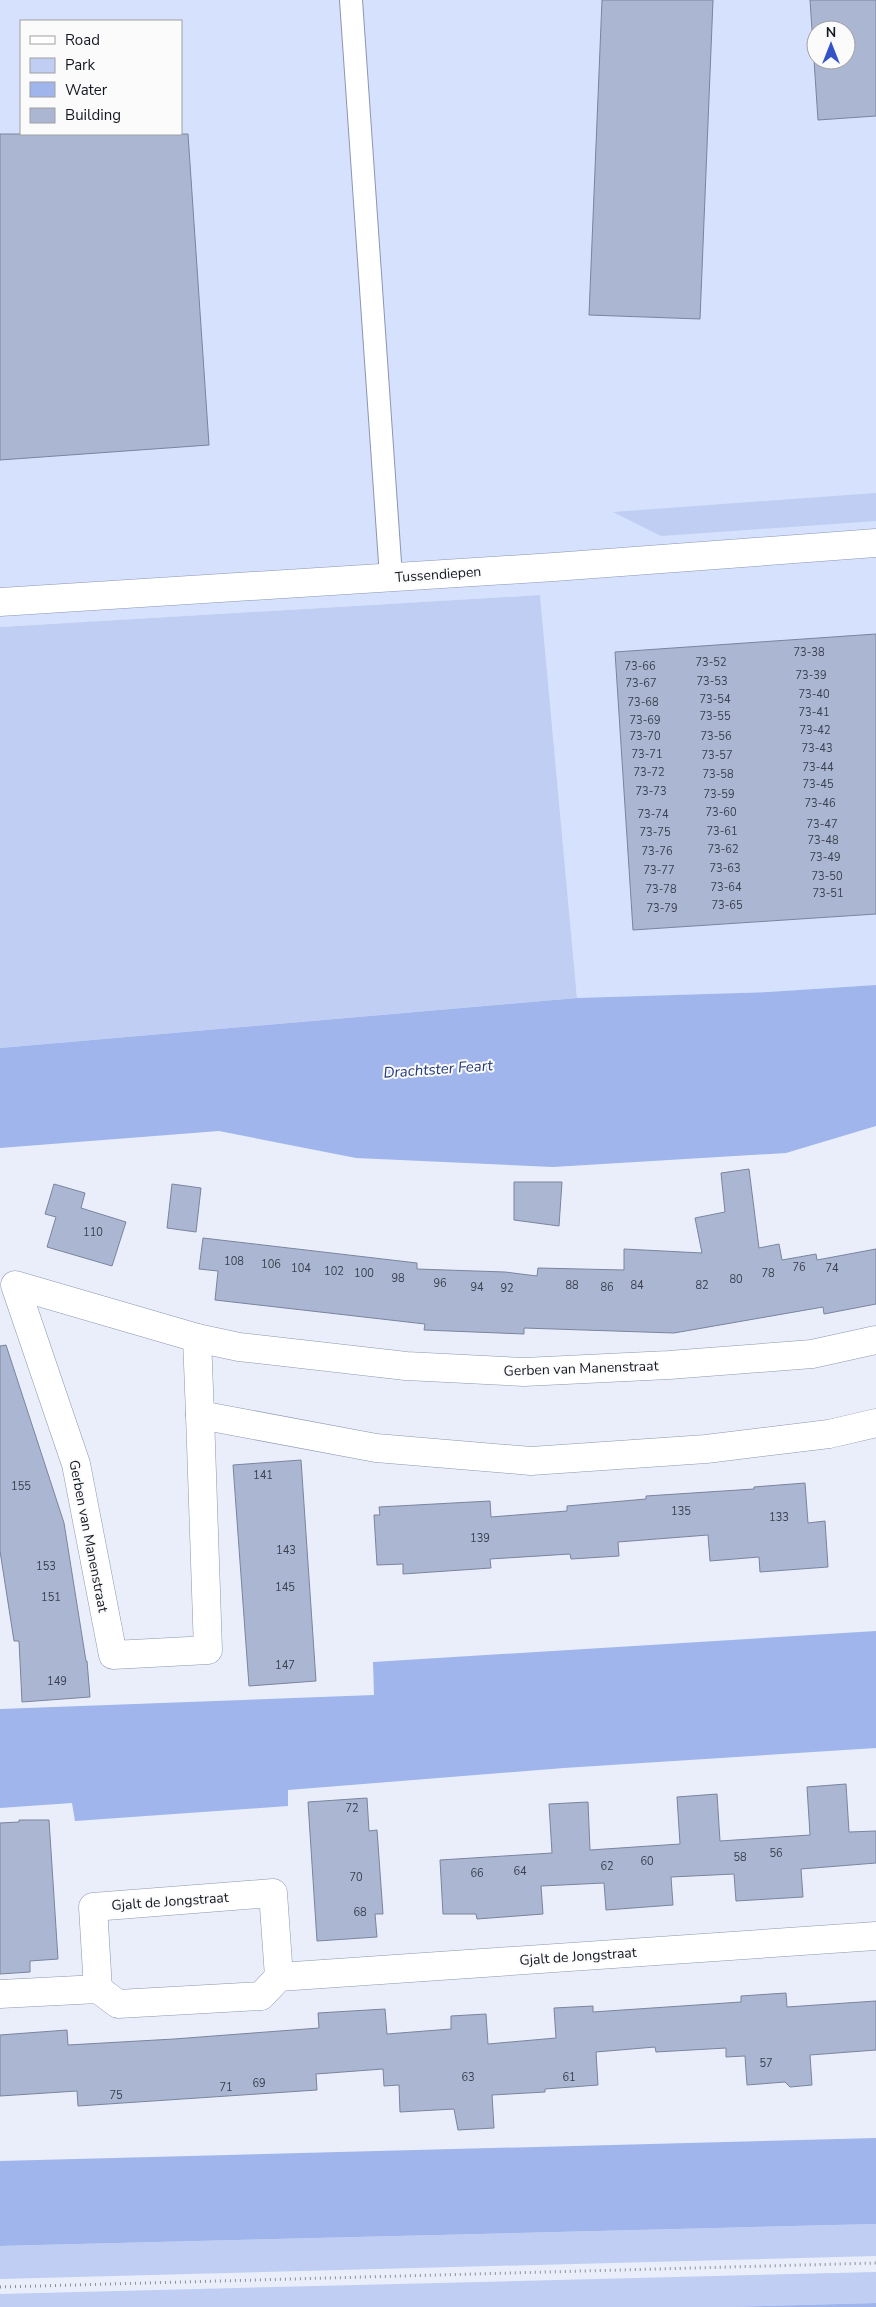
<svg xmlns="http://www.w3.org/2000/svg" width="876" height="2307" viewBox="0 0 876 2307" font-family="'Nunito Sans',sans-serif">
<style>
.built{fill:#d5e1fd;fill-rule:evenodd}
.green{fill:#bfcef2}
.water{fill:#9fb5ec}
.building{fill:#abb6d2;stroke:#7a849e;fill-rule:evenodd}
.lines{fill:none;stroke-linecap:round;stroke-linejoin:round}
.service-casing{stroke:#8b96b0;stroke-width:24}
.minor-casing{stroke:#8b96b0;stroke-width:29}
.path{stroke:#8b909b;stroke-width:3;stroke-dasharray:1 4;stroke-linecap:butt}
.service{stroke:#fff;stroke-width:22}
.minor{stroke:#fff;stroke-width:28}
.labels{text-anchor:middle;stroke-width:4;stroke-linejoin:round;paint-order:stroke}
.number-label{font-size:11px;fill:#3a404e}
.street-label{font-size:14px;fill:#141822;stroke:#fbfbfb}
.water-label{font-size:15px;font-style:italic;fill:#24397a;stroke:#fbfbfb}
</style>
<rect width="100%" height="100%" fill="#e9eefa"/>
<!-- built -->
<path class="built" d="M0,0H876V985L768,992L577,998L540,595L0,627ZM21,21H181V134H21ZM816,30H846V60H816Z"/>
<!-- green -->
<g class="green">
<polygon points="876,493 876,521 661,536 613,512"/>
<polygon points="540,595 577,998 0,1048 0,627"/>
<polygon points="876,2224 876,2256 0,2279 0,2246"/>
<polygon points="876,2272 876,2303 727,2307 0,2307 0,2294"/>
</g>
<!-- water -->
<g class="water">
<polygon points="876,985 876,1126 786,1153 553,1167 356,1158 219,1131 0,1148 0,1048 577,998 768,992"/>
<polygon points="876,1631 876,1748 564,1768 288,1790 288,1806 75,1821 72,1803 0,1808 0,1709 374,1695 373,1662"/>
<polygon points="876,2138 876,2224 0,2246 0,2161"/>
<polygon points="876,2303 876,2307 727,2307"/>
</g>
<!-- building -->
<g class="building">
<polygon points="602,0 713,0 700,319 589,315"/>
<path d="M810,0H876V116L818,120ZM816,30H846V60H816Z"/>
<polygon points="0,134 188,134 209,445 0,460"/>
<polygon points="876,634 876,914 633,930 615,652"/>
<polygon points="749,1169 759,1248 779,1244 782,1260 816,1254 817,1260 876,1249 876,1304 824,1314 823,1307 674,1333 524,1328 524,1334 424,1330 425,1324 215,1300 218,1271 199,1269 203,1238 417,1263 417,1269 505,1272 537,1276 538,1268 624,1270 624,1249 702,1253 695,1218 725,1212 721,1173"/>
<polygon points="514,1182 562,1182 559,1226 514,1220"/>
<polygon points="54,1184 85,1193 81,1208 126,1222 112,1266 47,1247 56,1217 45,1214"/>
<polygon points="172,1184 201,1188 196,1232 167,1228"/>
<polygon points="6,1345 64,1523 86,1661 87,1661 90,1697 22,1702 19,1641 14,1641 0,1551 0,1346"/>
<polygon points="301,1460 316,1681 249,1686 233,1465"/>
<polygon points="805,1483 808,1523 825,1521 828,1567 760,1572 759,1557 710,1561 708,1535 618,1542 619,1556 571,1559 570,1554 490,1559 491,1568 403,1574 403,1564 377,1565 374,1515 380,1515 379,1507 490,1501 491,1517 567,1511 567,1506 646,1499 646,1496 754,1489 754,1487"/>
<polygon points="846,1784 849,1832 876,1831 876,1863 801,1869 803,1897 736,1901 734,1874 671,1877 673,1905 606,1910 604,1883 541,1886 543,1914 477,1919 476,1914 443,1914 440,1860 552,1853 549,1804 588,1802 590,1850 680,1844 677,1797 717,1794 720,1841 810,1835 807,1787"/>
<polygon points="367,1798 369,1831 377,1830 383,1914 375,1914 377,1937 317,1941 308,1802"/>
<polygon points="19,1820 49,1820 58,1959 30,1961 30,1972 0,1974 0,1823 19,1822"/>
<polygon points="786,1993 787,2007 876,2001 876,2050 810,2055 812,2085 790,2087 785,2082 747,2085 745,2056 726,2057 726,2048 656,2052 655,2047 596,2052 598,2085 545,2089 545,2092 492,2095 494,2128 458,2130 454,2109 400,2112 399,2085 384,2086 383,2069 316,2074 317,2090 78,2106 77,2091 0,2096 0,2035 67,2030 68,2045 174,2039 319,2028 318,2013 385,2009 387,2034 451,2029 451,2016 486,2014 488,2044 556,2038 554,2008 593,2006 593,2012 741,2002 741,1996"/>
</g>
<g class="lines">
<defs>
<polyline id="service" points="351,0 391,577"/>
<g id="minor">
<polyline points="0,602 554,567 876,543"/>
<polyline points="197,1338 200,1415"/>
<polyline points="876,1340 812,1354 669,1365 524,1372 406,1366 239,1347 197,1338 15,1285 76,1464 113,1655 208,1650 200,1415 376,1448 531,1461 706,1449 829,1434 876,1423"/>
<polyline points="98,1989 93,1907 273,1893 279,1977"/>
<polyline points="0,1994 98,1989 118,2004 261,1996 279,1977 876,1936"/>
</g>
</defs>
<!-- service casing -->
<use href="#service" class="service-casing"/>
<!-- minor casing -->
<use href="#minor" class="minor-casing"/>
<!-- path -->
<polyline class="path" points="0,2287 876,2263"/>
<!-- service -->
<use href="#service" class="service"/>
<!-- minor -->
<use href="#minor" class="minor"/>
</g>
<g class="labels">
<!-- number labels -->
<g class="number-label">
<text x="809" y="656">73-38</text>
<text x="711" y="666">73-52</text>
<text x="640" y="670">73-66</text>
<text x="811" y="679">73-39</text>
<text x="712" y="685">73-53</text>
<text x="641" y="687">73-67</text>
<text x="814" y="698">73-40</text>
<text x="715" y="703">73-54</text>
<text x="643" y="706">73-68</text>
<text x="814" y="716">73-41</text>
<text x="715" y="720">73-55</text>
<text x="645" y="724">73-69</text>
<text x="815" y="734">73-42</text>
<text x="645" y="740">73-70</text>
<text x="716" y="740">73-56</text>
<text x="817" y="752">73-43</text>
<text x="647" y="758">73-71</text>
<text x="717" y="759">73-57</text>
<text x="818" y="771">73-44</text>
<text x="649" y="776">73-72</text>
<text x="718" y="778">73-58</text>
<text x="818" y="788">73-45</text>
<text x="651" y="795">73-73</text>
<text x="719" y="798">73-59</text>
<text x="820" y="807">73-46</text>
<text x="721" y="816">73-60</text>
<text x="653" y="818">73-74</text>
<text x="822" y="828">73-47</text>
<text x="722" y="835">73-61</text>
<text x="655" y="836">73-75</text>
<text x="823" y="844">73-48</text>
<text x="723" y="853">73-62</text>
<text x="657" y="855">73-76</text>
<text x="825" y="861">73-49</text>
<text x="725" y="872">73-63</text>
<text x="659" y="874">73-77</text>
<text x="827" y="880">73-50</text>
<text x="726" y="891">73-64</text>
<text x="661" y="893">73-78</text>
<text x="828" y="897">73-51</text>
<text x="727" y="909">73-65</text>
<text x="662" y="912">73-79</text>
<text x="93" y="1236">110</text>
<text x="234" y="1265">108</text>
<text x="271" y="1268">106</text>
<text x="799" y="1271">76</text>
<text x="301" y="1272">104</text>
<text x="832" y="1272">74</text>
<text x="334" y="1275">102</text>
<text x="364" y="1277">100</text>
<text x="768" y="1277">78</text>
<text x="398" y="1282">98</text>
<text x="736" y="1283">80</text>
<text x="440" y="1287">96</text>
<text x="572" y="1289">88</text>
<text x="637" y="1289">84</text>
<text x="702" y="1289">82</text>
<text x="477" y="1291">94</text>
<text x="607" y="1291">86</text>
<text x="507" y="1292">92</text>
<text x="263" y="1479">141</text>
<text x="21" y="1490">155</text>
<text x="681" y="1515">135</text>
<text x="779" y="1521">133</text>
<text x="480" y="1542">139</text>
<text x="286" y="1554">143</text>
<text x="46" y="1570">153</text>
<text x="285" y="1591">145</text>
<text x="51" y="1601">151</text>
<text x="285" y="1669">147</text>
<text x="57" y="1685">149</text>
<text x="352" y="1812">72</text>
<text x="776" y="1857">56</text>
<text x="740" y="1861">58</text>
<text x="647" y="1865">60</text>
<text x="607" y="1870">62</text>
<text x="520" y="1875">64</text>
<text x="477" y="1877">66</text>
<text x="356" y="1881">70</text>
<text x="360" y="1916">68</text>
<text x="766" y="2067">57</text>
<text x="468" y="2081">63</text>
<text x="569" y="2081">61</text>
<text x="259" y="2087">69</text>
<text x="226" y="2091">71</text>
<text x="116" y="2099">75</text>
</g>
<!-- street labels -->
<g class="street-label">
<text transform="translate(438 574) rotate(-4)" y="5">Tussendiepen</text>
<text transform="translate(581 1368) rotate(-2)" y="5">Gerben van Manenstraat</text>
<text transform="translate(89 1536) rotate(79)" y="5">Gerben van Manenstraat</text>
<text transform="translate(170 1901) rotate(-4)" y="5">Gjalt de Jongstraat</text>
<text transform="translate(578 1956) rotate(-4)" y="5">Gjalt de Jongstraat</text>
</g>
<!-- water labels -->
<g class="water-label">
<text transform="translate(438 1069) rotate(-4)" y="5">Drachtster Feart</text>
</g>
</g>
<!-- legend -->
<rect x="20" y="20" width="162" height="115" fill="#fbfbfb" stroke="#9fa0a4"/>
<rect x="30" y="36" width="25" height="8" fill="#ffffff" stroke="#9fa0a4"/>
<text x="65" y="45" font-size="15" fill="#141822">Road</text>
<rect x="30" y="58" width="25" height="15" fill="#bfcef2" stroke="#9fa0a4"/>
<text x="65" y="70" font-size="15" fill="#141822">Park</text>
<rect x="30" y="82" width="25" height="15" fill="#9fb5ec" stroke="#9fa0a4"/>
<text x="65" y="95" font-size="15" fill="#141822">Water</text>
<rect x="30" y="108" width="25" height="15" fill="#abb6d2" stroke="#9fa0a4"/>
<text x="65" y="120" font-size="15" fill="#141822">Building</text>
<!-- north arrow -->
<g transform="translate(831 45)"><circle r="24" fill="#fbfbfb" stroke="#9fa0a4"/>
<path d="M0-4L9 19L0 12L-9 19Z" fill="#3454c5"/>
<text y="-8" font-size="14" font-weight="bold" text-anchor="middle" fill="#141822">N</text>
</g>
</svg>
